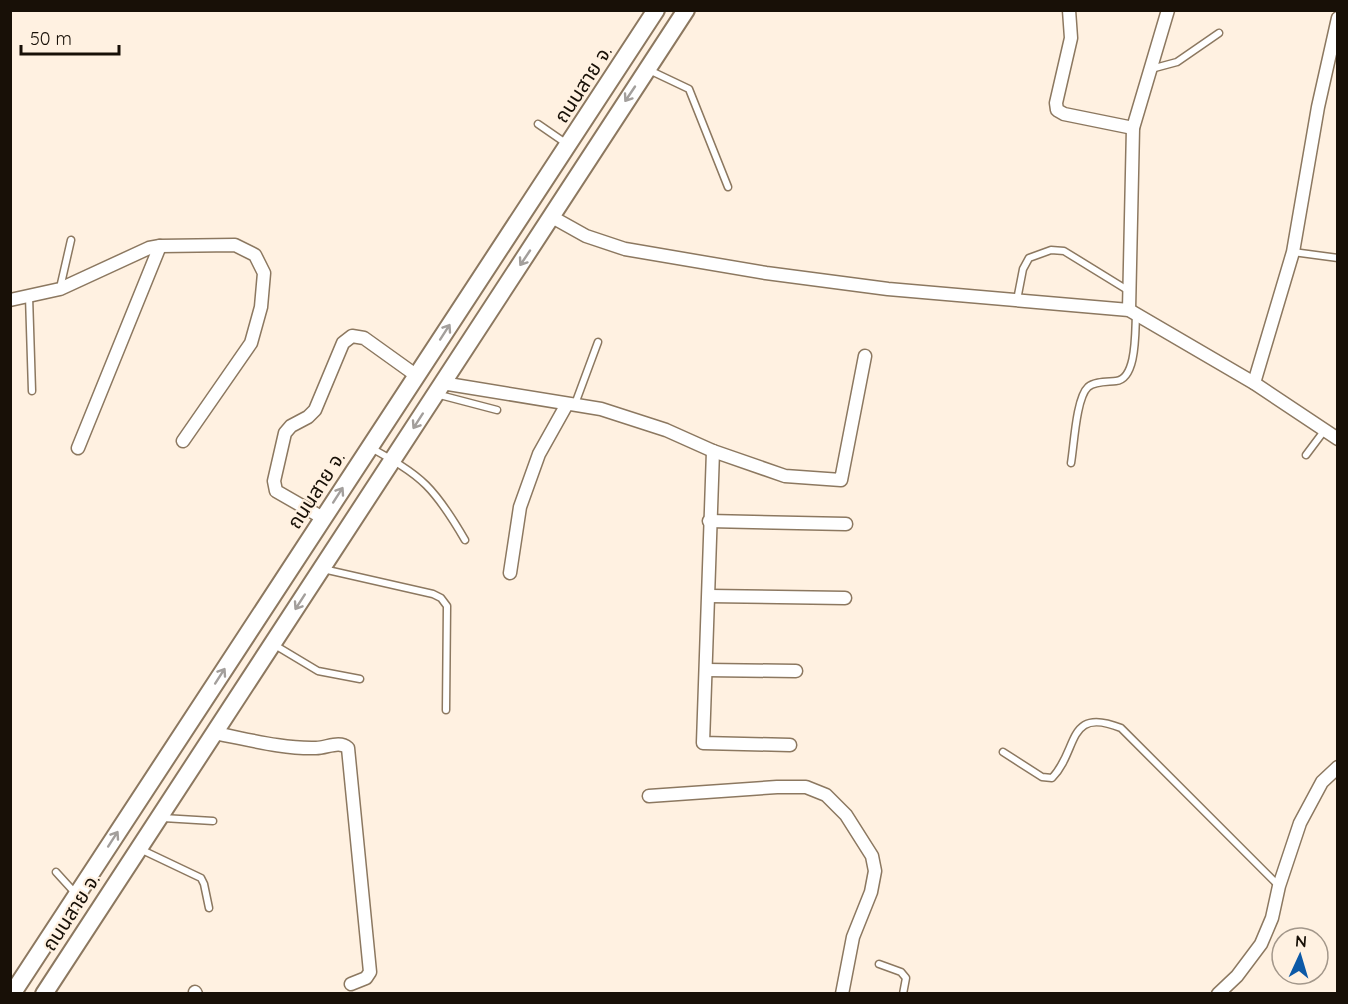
<svg xmlns="http://www.w3.org/2000/svg" width="1348" height="1004" viewBox="0 0 1348 1004" font-family="Quicksand,'Noto Sans Thai',sans-serif">
<style>
.lines{fill:none;stroke-linecap:round;stroke-linejoin:round}
.service-casing{stroke:#8c7860;stroke-width:9}
.minor-casing{stroke:#8c7860;stroke-width:15}
.secondary-casing{stroke:#8c7860;stroke-width:20}
.service{stroke:#fff;stroke-width:6}
.minor{stroke:#fff;stroke-width:12}
.secondary{stroke:#fff;stroke-width:16}
.oneway{stroke:#a39f9c}
.labels{text-anchor:middle;stroke-width:4.5;stroke-linejoin:round;paint-order:stroke}
.street-label{font-size:20px;fill:#181007;stroke:#fff1e1}
</style>
<rect width="100%" height="100%" fill="#fff1e1"/>
<g class="lines">
<defs>
<g id="service">
<polyline points="1151,69 1177,62 1219,33"/>
<polyline points="649,70 689,89 728,187"/>
<polyline points="538,124 567,144"/>
<polyline points="1293,252 1338,258"/>
<polyline points="60,288 71,240"/>
<polyline points="29,296 32,391"/>
<polyline points="1017,300 1023,269 1029,258 1051,250 1064,251 1129,291"/>
<polyline points="436,394 497,410"/>
<polyline points="575,404 598,342"/>
<path d="M371,448C389,458 411,470 426,485C442,501 454,521 465,540"/>
<polyline points="1306,455 1324,431"/>
<path d="M1071,463C1074,446 1076,398 1088,387C1095,381 1108,382 1116,381C1137,379 1135,332 1136,315"/>
<polyline points="323,569 433,594 441,598 447,606 446,710"/>
<polyline points="273,644 318,671 360,679"/>
<path d="M1003,752L1042,777L1052,778C1079,750 1066,706 1121,728L1278,885"/>
<polyline points="163,818 213,821"/>
<polyline points="140,849 201,878 204,884 209,908"/>
<polyline points="56,872 76,894"/>
<polyline points="879,964 901,972 906,978 903,994"/>
</g>
<g id="minor">
<polyline points="1069,10 1071,38 1056,103 1057,110 1064,114 1133,128"/>
<polyline points="552,217 586,236 625,249 766,273 888,289 1129,310 1254,383 1338,439"/>
<polyline points="10,300 60,289 149,248 160,246 235,245 255,255 264,273 261,307 251,343 183,441"/>
<polyline points="1129,310 1133,128 1168,10"/>
<polyline points="442,383 601,409 666,430 713,451 785,476 841,480 865,356"/>
<polyline points="1254,383 1293,252 1318,107 1338,18"/>
<polyline points="78,448 160,246"/>
<polyline points="713,451 703,743 790,745"/>
<polyline points="323,518 276,491 274,481 285,433 291,426 308,417 315,410 343,343 352,336 364,338 417,376"/>
<polyline points="709,521 846,524"/>
<polyline points="510,573 520,507 539,454 567,404"/>
<polyline points="709,596 845,598"/>
<polyline points="706,670 796,671"/>
<path d="M214,733C247,739 282,749 316,748C327,748 339,740 348,748L370,972L366,978L351,984"/>
<polyline points="649,796 777,787 806,787 826,795 846,815 872,856 875,871 871,892 853,937 842,994"/>
<polyline points="195,992 196,994"/>
<polyline points="1218,994 1237,976 1261,944 1272,918 1279,886 1300,823 1322,782 1338,767"/>
</g>
<g id="secondary">
<polyline points="12,994 656,10"/>
<polyline points="44,994 686,10"/>
</g>
</defs>
<!-- service casing -->
<use href="#service" class="service-casing"/>
<!-- minor casing -->
<use href="#minor" class="minor-casing"/>
<!-- secondary casing -->
<use href="#secondary" class="secondary-casing"/>
<!-- service -->
<use href="#service" class="service"/>
<!-- minor -->
<use href="#minor" class="minor"/>
<!-- secondary -->
<use href="#secondary" class="secondary"/>
</g>
<!-- one-way arrows -->
<defs><path id="oneway-shaft" d="M-6 0H5M1.5-3L5.5 0L1.5 3" fill="none" stroke-width="1.6" stroke-linecap="round" stroke-linejoin="round" transform="scale(1.5)"/></defs>
<g class="oneway">
<use href="#oneway-shaft" transform="translate(630 94) rotate(124)"/>
<use href="#oneway-shaft" transform="translate(525 258) rotate(124)"/>
<use href="#oneway-shaft" transform="translate(445 332) rotate(-57)"/>
<use href="#oneway-shaft" transform="translate(418 421) rotate(123)"/>
<use href="#oneway-shaft" transform="translate(338 495) rotate(-57)"/>
<use href="#oneway-shaft" transform="translate(300 602) rotate(123)"/>
<use href="#oneway-shaft" transform="translate(220 676) rotate(-57)"/>
<use href="#oneway-shaft" transform="translate(113 839) rotate(-57)"/>
</g>
<g class="labels">
<!-- street labels -->
<g class="street-label">
<text transform="translate(583 84) rotate(-57)" y="7">ถนนสาย จ.</text>
<text transform="translate(316 490) rotate(-57)" y="7">ถนนสาย จ.</text>
<text transform="translate(71 912) rotate(-57)" y="7">ถนนสาย จ.</text>
</g>
</g>
<!-- border -->
<rect width="1348" height="1004" fill="none" stroke="#181007" stroke-width="24"/>
<!-- north arrow -->
<g transform="translate(1300 956) rotate(4)"><circle r="28" fill="#fff1e1" stroke="#a3978a" stroke-width="1.5"/>
<path d="M0-4.5L10 22L0 15L-10 22Z" fill="#0c59a7"/>
<text y="-9" font-size="16" font-weight="bold" text-anchor="middle" fill="#181007">N</text>
</g>
<!-- scale -->
<path d="M21 45v9h98v-9" fill="none" stroke="#181007" stroke-width="3"/>
<text x="30" y="45" font-size="18" fill="#181007" stroke="#fff1e1" stroke-width="4.5" paint-order="stroke">50 m</text>
</svg>
